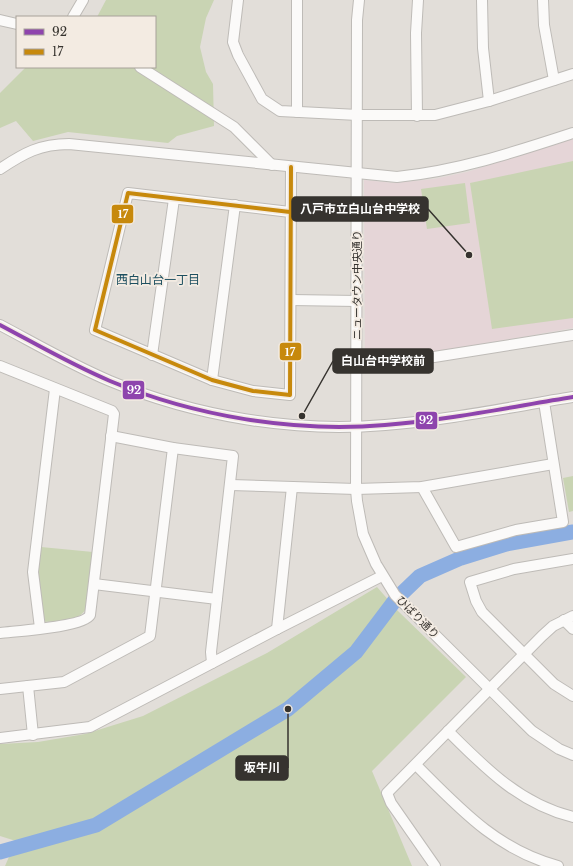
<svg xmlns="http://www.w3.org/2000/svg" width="573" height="866" viewBox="0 0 573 866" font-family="'Libre Baskerville','Noto Sans JP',serif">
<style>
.education{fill:#e5d5d7}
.green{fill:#c9d4b3}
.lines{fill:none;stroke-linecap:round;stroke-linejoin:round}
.river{stroke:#8caee1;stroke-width:15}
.minor-casing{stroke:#bebbb7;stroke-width:12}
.minor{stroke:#fbfaf9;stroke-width:10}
.bus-1-casing{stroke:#f3ebe2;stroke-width:7}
.bus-2-casing{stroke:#f3ebe2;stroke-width:7}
.bus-1{stroke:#8e44ad;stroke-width:4}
.bus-2{stroke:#c7890c;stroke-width:4}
.labels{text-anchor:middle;stroke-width:3.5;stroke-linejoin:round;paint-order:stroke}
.street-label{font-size:11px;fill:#36332f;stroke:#f3ebe2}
.neighbourhood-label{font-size:12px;fill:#1d4f60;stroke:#f3ebe2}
.leader{fill:none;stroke:#36332f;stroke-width:1.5}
.callout-dot{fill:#36332f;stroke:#f3ebe2;stroke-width:1.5}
.callout{fill:#36332f;stroke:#36332f;stroke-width:1.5}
.callout-label{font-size:12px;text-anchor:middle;font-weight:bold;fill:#fff}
.line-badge{stroke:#f3ebe2;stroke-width:1.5}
.badge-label{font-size:11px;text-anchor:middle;font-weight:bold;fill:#fff}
</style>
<rect width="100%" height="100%" fill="#e2ded9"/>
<!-- education -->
<polygon class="education" points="573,139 573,328 453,349 365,360 364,180 394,183 434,179 467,172"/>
<!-- green -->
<g class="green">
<polygon points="106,0 214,0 206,18 200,47 206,72 213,84 214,126 177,136 168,143 68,132 33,141 16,121 0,128 0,93 26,67 155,67 155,17 97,17"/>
<polygon points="573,161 573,318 492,329 470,183"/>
<polygon points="465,183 470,223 427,229 421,189"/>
<polygon points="573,476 573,511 569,512 563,478"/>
<path d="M41,547L93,552L86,609C78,622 58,621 44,622L38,570Z"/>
<polygon points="377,587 398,611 466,677 372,771 412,866 5,866 16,841 0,836 0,744 38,742 85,734 143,716 267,653"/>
</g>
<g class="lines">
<!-- river -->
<polyline class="river" points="0,852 96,825 288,709 356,652 396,599 420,576 461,558 506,544 573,532"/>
<defs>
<g id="minor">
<polyline points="238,0 233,42 238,55 262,99 280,111 358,115 435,115 489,101 573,74"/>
<polyline points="297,0 297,112"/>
<polyline points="359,0 357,20 356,489 357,501 363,534 376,564 395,595 532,731 559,749 573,755"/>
<polyline points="482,0 483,48 489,101"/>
<polyline points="543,0 544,25 554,80"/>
<polyline points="73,17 83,0"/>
<polyline points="0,20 17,24"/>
<polyline points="140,67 234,127 272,165"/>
<polyline points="417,116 416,33 418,0"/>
<path d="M0,169C24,153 40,144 69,144L397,177C458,171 515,152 573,133"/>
<polyline points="290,212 128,193 95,330 212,380 253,391 290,395 291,167"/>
<polyline points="291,300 357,301"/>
<path d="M0,325C36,344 72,365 110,381C194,416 294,433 385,425C448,420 511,407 573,397"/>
<polyline points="152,355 174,199"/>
<path d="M0,366L112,411L114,414L90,615C84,627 16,631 0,633"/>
<polyline points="357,366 434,357 573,335"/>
<polyline points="212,380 235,205"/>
<polyline points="111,436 173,448 233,456 211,652 212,663"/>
<polyline points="231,485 356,489 422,487 553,464"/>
<polyline points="422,487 456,547 516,530 563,522 544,402"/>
<polyline points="573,559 514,569 470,582 476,601 482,612 554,684 573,696"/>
<polyline points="94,584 217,599"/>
<polyline points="564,620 573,629"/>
<polyline points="40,628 33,572 55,389"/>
<polyline points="277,629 292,487"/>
<polyline points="28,686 33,735"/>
<polyline points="0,689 64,682 150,636 173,448"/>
<path d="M448,731C485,768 520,804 573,817"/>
<polyline points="0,738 90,727 277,629 382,576"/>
<path d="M416,765C459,808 497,850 558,866"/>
<polyline points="435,866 391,803 387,793 542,636 553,626 573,616"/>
</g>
</defs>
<!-- minor casing -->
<use href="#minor" class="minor-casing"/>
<!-- minor -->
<use href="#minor" class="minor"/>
<defs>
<path id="bus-1" d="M0,325C36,344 72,365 110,381C194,416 294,433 385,425C448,420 511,407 573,397"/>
<polyline id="bus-2" points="290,212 128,193 95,330 212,380 253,391 290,395 291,167"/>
</defs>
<!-- bus-1 casing -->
<use href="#bus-1" class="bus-1-casing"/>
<!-- bus-2 casing -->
<use href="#bus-2" class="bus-2-casing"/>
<!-- bus-1 -->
<use href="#bus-1" class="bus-1"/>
<!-- bus-2 -->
<use href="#bus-2" class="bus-2"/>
</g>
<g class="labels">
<!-- street labels -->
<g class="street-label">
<text transform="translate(357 285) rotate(-90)" y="4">ニュータウン中央通り</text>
<text transform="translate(418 617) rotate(45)" y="4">ひばり通り</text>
</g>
<!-- neighbourhood labels -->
<g class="neighbourhood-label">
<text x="158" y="284">西白山台一丁目</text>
</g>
</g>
<!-- callouts -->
<path class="leader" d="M469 255L428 209M302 416L333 361M288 709L288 768"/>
<g class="callout-dot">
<circle cx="469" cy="255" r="4"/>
<circle cx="302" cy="416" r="4"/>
<circle cx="288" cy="709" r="4"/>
</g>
<g class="callout">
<rect x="292" y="197" width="136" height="24" rx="4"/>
<rect x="333" y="349" width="100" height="24" rx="4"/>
<rect x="236" y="756" width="52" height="24" rx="4"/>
</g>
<g class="callout-label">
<text x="360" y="213">八戸市立白山台中学校</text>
<text x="383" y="365">白山台中学校前</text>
<text x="262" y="772">坂牛川</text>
</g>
<g class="line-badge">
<rect x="111" y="204" width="23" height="20" rx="4" fill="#c7890c"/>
<rect x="279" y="342" width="23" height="19" rx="4" fill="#c7890c"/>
<rect x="122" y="380" width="23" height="20" rx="4" fill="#8e44ad"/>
<rect x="415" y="411" width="23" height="19" rx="4" fill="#8e44ad"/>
</g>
<g class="badge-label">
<text x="123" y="218">17</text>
<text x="290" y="356">17</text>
<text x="134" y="394">92</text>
<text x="426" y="424">92</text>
</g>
<!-- legend -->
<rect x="16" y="16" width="140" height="52" fill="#f3ebe2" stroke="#a7a19a"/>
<rect x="24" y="29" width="20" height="6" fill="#8e44ad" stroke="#a7a19a"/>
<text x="52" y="36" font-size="12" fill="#36332f">92</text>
<rect x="24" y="49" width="20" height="6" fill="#c7890c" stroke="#a7a19a"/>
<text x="52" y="56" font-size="12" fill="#36332f">17</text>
</svg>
